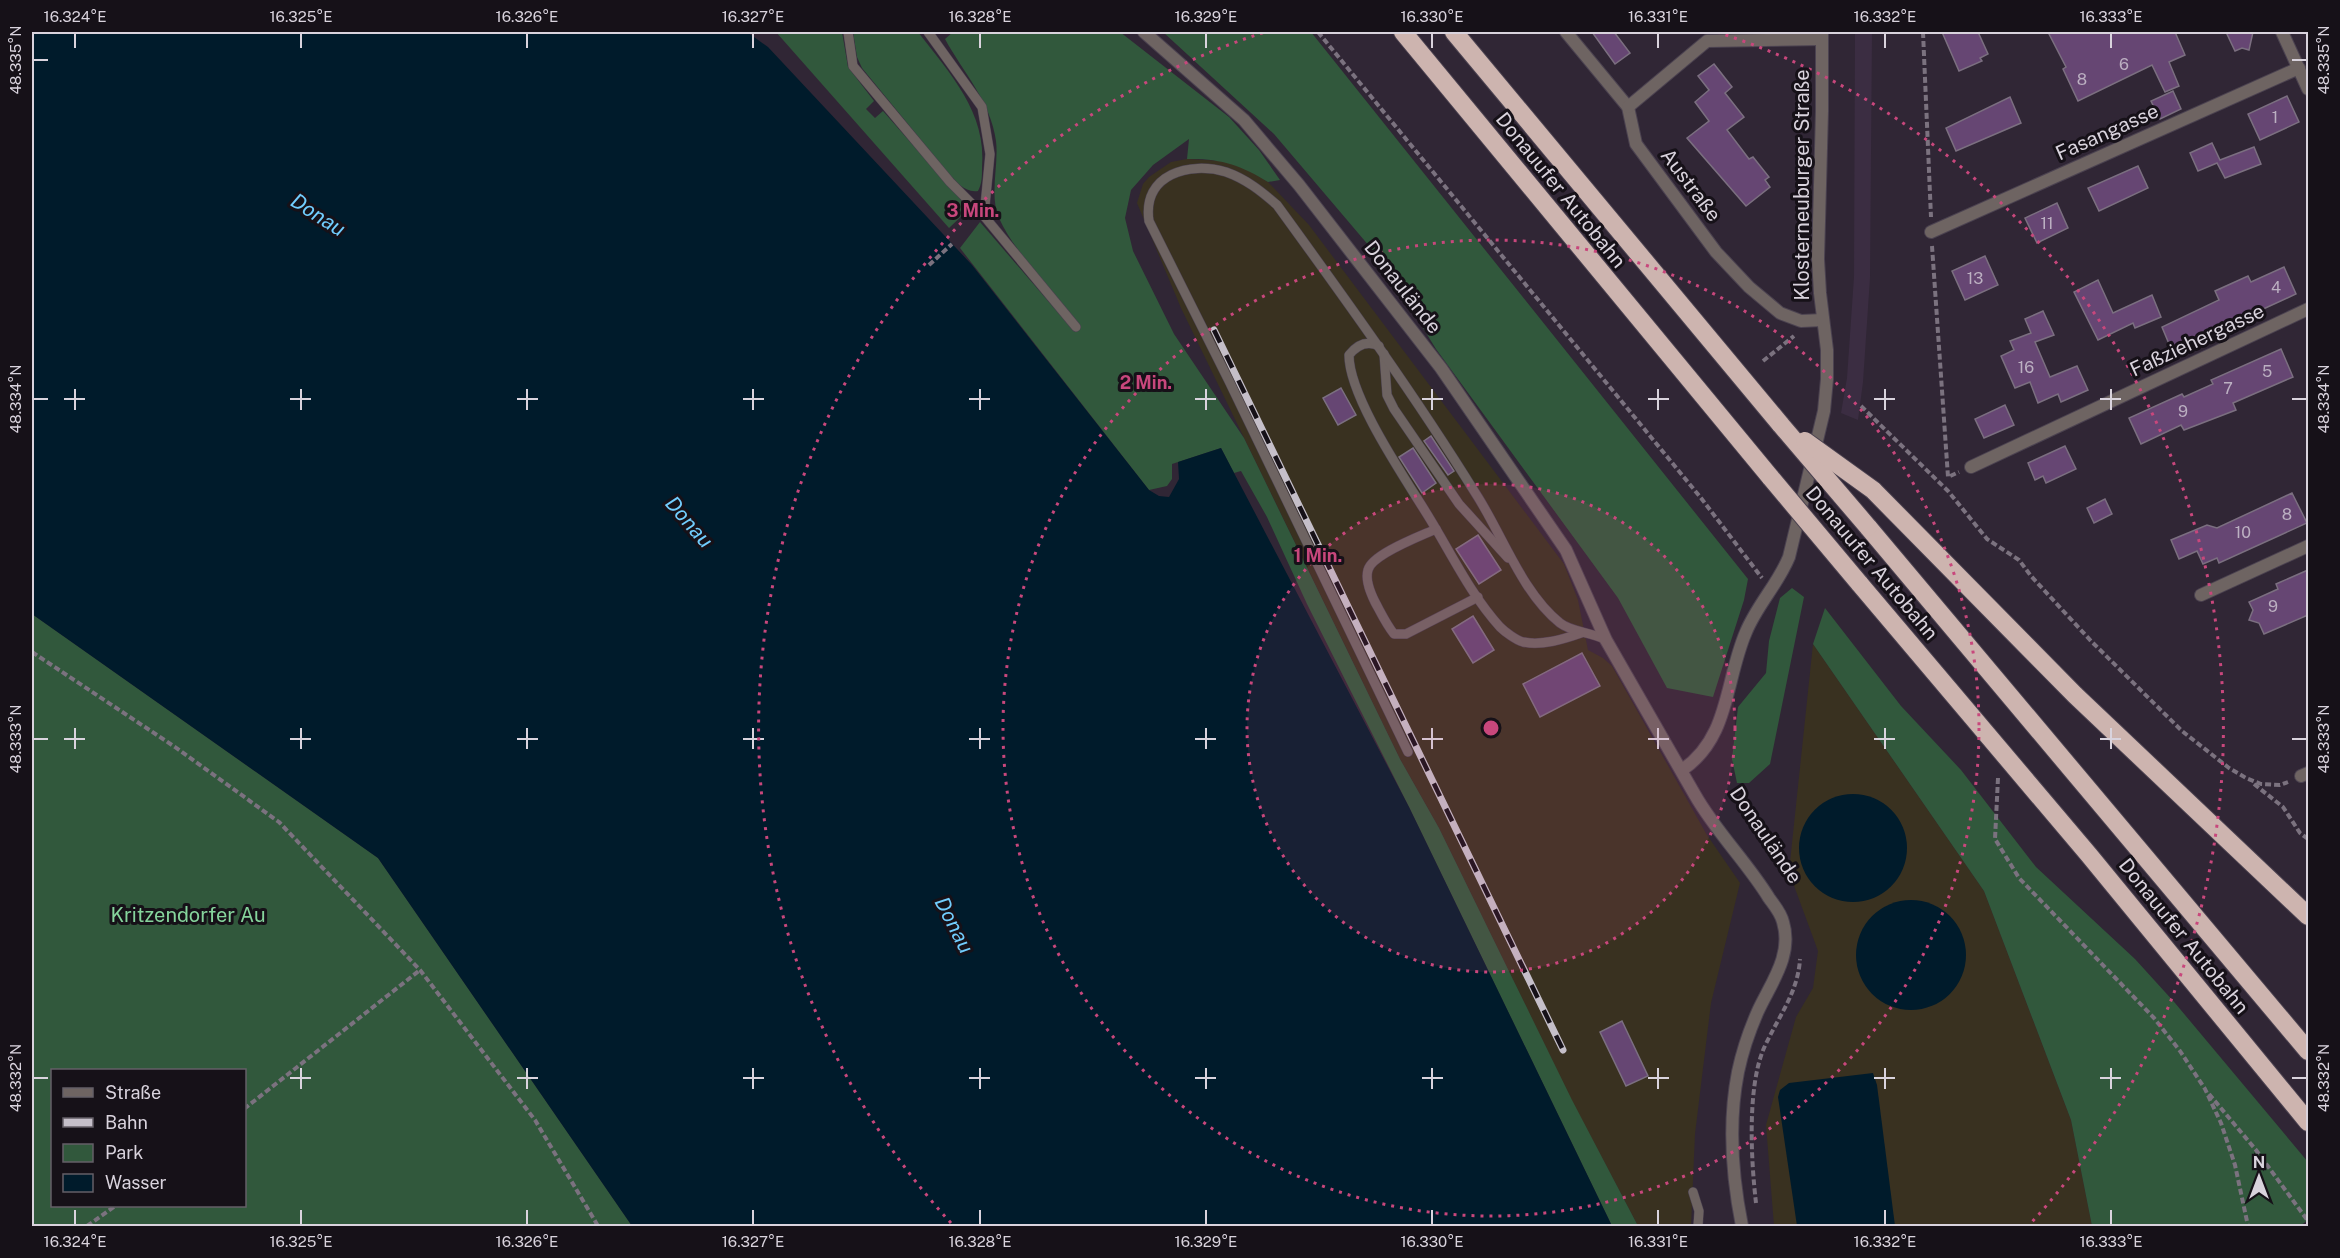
<svg xmlns="http://www.w3.org/2000/svg" width="2340" height="1258" viewBox="0 0 2340 1258" font-family="'Public Sans',sans-serif">
<style>
.built{fill:#3b2d42}
.industrial{fill:#393120}
.green{fill:#31583c;fill-rule:evenodd}
.water{fill:#001b2b}
.building{fill:#664673;stroke:#7b6f80;stroke-width:1.5}
.lines{fill:none;stroke-linecap:round;stroke-linejoin:round}
.lane-casing{stroke:#4b4250;stroke-width:10}
.street-casing{stroke:#4b4250;stroke-width:14}
.highway-casing{stroke:#4b4250;stroke-width:20}
.path{stroke:#7b727f;stroke-width:4;stroke-dasharray:6 3;stroke-linecap:butt}
.lane{stroke:#6e6462;stroke-width:9}
.street{stroke:#6e6462;stroke-width:12}
.highway{stroke:#cdb4af;stroke-width:18}
.rail-casing{stroke:#c5bfc9;stroke-width:7}
.rail{stroke:#161118;stroke-width:4.5;stroke-dasharray:14;stroke-linecap:butt}
.highway-bridge-casing{stroke:#4b4250;stroke-width:20;stroke-linecap:butt}
.highway-bridge{stroke:#cdb4af;stroke-width:18}
.ticks{fill:none;stroke:#d9d3dd;stroke-width:2}
.ring{fill:none;stroke:#c8477c;stroke-width:3;stroke-dasharray:3 6}
.labels{text-anchor:middle;stroke-width:6;stroke-linejoin:round;paint-order:stroke}
.number-label{font-size:16px;fill:#bcb0c2}
.street-label{font-size:20px;fill:#d9d3dd;stroke:#161118}
.park-label{font-size:20px;fill:#86d49c;stroke:#161118}
.water-label{font-size:21px;font-style:italic;fill:#71cdfd;stroke:#161118}
.centre{fill:#c8477c;stroke:#161118;stroke-width:3}
.ring-label{font-size:18px;text-anchor:middle;font-weight:bold;fill:#c8477c;stroke:#161118;stroke-width:6;stroke-linejoin:round;paint-order:stroke}
.neatline{fill:none;stroke:#d9d3dd;stroke-width:2}
.ticks-label{font-size:15px;text-anchor:middle;fill:#d9d3dd}
</style>
<rect width="100%" height="100%" fill="#302635"/>
<!-- built -->
<polygon class="built" points="1855,32 1872,32 1870,278 1863,382 1858,420 1841,413 1847,378 1854,277"/>
<!-- industrial -->
<g class="industrial">
<polygon points="1187,159 1223,161 1249,170 1268,182 1309,225 1564,564 1578,600 1588,650 1603,658 1612,666 1707,835 1740,883 1711,1003 1695,1134 1691,1226 1638,1226 1572,1101 1439,828 1400,759 1181,308 1137,203 1143,184 1149,177 1171,162"/>
<polygon points="1813,644 1984,891 2071,1120 2092,1226 1774,1226 1766,1125 1796,1017 1813,988 1818,951 1789,872"/>
</g>
<!-- green -->
<g class="green">
<polygon points="776,32 842,32 848,67 874,101 866,109 875,118 883,111 969,209 949,228"/>
<path d="M853,32H918C950,74 987,112 982,168C982,176 982,184 978,191C965,193 957,182 949,174L862,68L857,57Z"/>
<path d="M953,32H1120L1229,117L1259,150L1280,180L1268,182C1241,165 1219,158 1187,159L1189,139L1153,165L1131,190L1125,218L1133,251L1174,334L1244,438L1400,759L1439,828L1572,1100L1638,1226H1612L1409,807L1307,604L1267,517L1241,471L1234,473L1221,448L1172,464V479L1167,486L1149,490L960,248L980,222L1073,330C1064,315 1056,300 1046,286C1030,264 1010,243 999,218C989,195 999,165 996,141C991,102 963,72 945,39Z"/>
<polygon points="1163,32 1311,32 1748,579 1744,600 1713,697 1667,688 1618,598 1436,349 1381,260 1274,134"/>
<polygon points="1792,588 1804,597 1770,764 1749,783 1737,783 1732,759 1738,707 1766,673 1769,641 1780,598"/>
<polygon points="1825,608 1901,706 1961,770 2036,867 2135,959 2175,1003 2308,1162 2308,1220 2300,1226 2092,1226 2071,1120 1984,891 1813,644"/>
<path d="M32,614L378,858L632,1226H32ZM52,1070H244V1206H52Z"/>
</g>
<!-- water -->
<g class="water">
<polygon points="32,32 747,32 768,47 972,265 1149,490 1159,496 1169,497 1179,479 1178,462 1221,448 1409,807 1612,1226 632,1226 378,858 32,614"/>
<circle cx="1853" cy="848" r="54"/>
<circle cx="1911" cy="955" r="55"/>
<polygon points="1873,1073 1877,1085 1895,1226 1797,1226 1778,1097 1780,1090 1789,1083"/>
</g>
<!-- building -->
<g class="building">
<polygon points="1592,32 1614,32 1630,53 1615,64"/>
<polygon points="1942,32 1978,32 1988,54 1980,58 1982,61 1959,71"/>
<polygon points="2048,32 2175,32 2185,55 2169,62 2179,86 2165,92 2152,65 2078,101 2063,69 2066,67"/>
<polygon points="2226,32 2253,32 2249,50 2242,48 2235,51"/>
<polygon points="1714,64 1732,87 1725,93 1744,117 1727,130 1749,159 1753,157 1769,177 1765,180 1770,187 1746,206 1687,138 1709,121 1695,102 1709,90 1698,76"/>
<polygon points="2173,91 2181,109 2160,119 2151,101"/>
<polygon points="2287,96 2299,122 2260,140 2248,114"/>
<polygon points="2010,97 2021,123 1956,151 1946,128"/>
<polygon points="2212,143 2220,160 2254,147 2261,164 2225,178 2217,163 2198,171 2190,153"/>
<polygon points="2138,166 2148,188 2099,211 2088,188"/>
<polygon points="2057,203 2068,228 2037,243 2025,218"/>
<polygon points="1985,256 1998,285 1965,300 1952,271"/>
<polygon points="2284,267 2296,294 2172,351 2162,327 2219,300 2215,291 2248,276 2251,282"/>
<polygon points="2098,280 2113,313 2152,295 2161,317 2135,328 2133,323 2098,340 2074,292"/>
<polygon points="2043,311 2054,335 2035,342 2050,377 2077,366 2088,390 2061,402 2058,394 2038,403 2030,382 2015,388 2001,356 2014,350 2010,341 2031,333 2025,319"/>
<polygon points="2281,349 2293,377 2233,403 2236,410 2184,430 2181,425 2141,444 2129,418 2182,394 2184,397 2213,384 2211,380"/>
<polygon points="1341,388 1356,415 1338,425 1323,398"/>
<polygon points="2005,405 2014,425 1984,438 1975,419"/>
<polygon points="1431,436 1454,471 1448,475 1424,441"/>
<polygon points="2065,446 2076,469 2046,483 2043,476 2035,480 2028,463"/>
<polygon points="1413,448 1436,483 1422,493 1399,457"/>
<polygon points="2292,493 2307,523 2219,563 2217,558 2203,564 2197,551 2179,559 2171,540 2207,525 2217,528"/>
<polygon points="2105,499 2112,514 2094,523 2087,508"/>
<polygon points="1478,535 1501,570 1479,584 1456,549"/>
<polygon points="2308,570 2308,615 2264,634 2259,623 2249,620 2253,610 2249,602 2278,589 2276,584"/>
<polygon points="1473,616 1494,650 1473,663 1452,629"/>
<polygon points="1582,653 1600,686 1540,717 1523,684"/>
<polygon points="1622,1021 1648,1076 1626,1086 1600,1032"/>
</g>
<g class="lines">
<defs>
<g id="lane">
<polyline points="848,32 853,66 950,182 984,216 1076,327"/>
<polyline points="928,32 982,107 990,154 984,216"/>
<path d="M1379,346C1367,340 1357,345 1349,355C1349,398 1407,481 1430,519C1452,555 1471,595 1500,627C1505,632 1516,640 1523,642C1542,646 1564,639 1581,633"/>
<polyline points="1384,354 1387,395 1394,409 1459,504 1508,558"/>
<path d="M1436,529C1421,536 1372,554 1368,570C1365,580 1370,592 1375,602C1381,613 1386,624 1394,634H1406L1478,597"/>
<path d="M1408,752L1229,381L1149,221C1142,174 1190,161 1226,172C1246,179 1261,191 1277,205C1346,300 1414,394 1476,494C1502,534 1522,593 1560,623C1573,633 1590,631 1606,640"/>
<polyline points="1693,1192 1699,1211 1698,1226"/>
</g>
<g id="street">
<path d="M1144,32L1244,120L1299,185L1441,368L1566,550L1606,640L1695,795C1716,832 1747,862 1769,898C1774,905 1781,913 1783,922C1793,955 1771,983 1758,1011C1750,1029 1742,1053 1738,1072C1728,1123 1732,1176 1742,1226"/>
<polyline points="1566,32 1628,107 1636,144 1716,252 1749,287 1780,313 1801,321 1823,320"/>
<polyline points="2282,32 2308,89"/>
<polyline points="1628,107 1707,41 1822,39"/>
<polyline points="1931,232 2299,68"/>
<polyline points="1971,467 2308,309"/>
<polyline points="2201,595 2308,546"/>
<path d="M1682,770C1730,738 1725,680 1746,632C1757,605 1778,584 1789,557L1824,411L1827,379V350L1820,293L1818,259L1822,111V32"/>
<polyline points="2301,776 2308,773"/>
</g>
<g id="highway">
<polyline points="1403,32 1771,478"/>
<polyline points="1454,32 1781,425"/>
<polyline points="1873,490 2075,695 2308,916"/>
<polyline points="1868,527 2308,1051"/>
<polyline points="1859,583 2089,855 2308,1122"/>
</g>
</defs>
<!-- lane casing -->
<use href="#lane" class="lane-casing"/>
<!-- street casing -->
<use href="#street" class="street-casing"/>
<!-- highway casing -->
<use href="#highway" class="highway-casing"/>
<!-- path -->
<g class="path">
<polyline points="1318,32 1701,498 1762,578"/>
<polyline points="1923,32 1931,217"/>
<polyline points="1932,246 1948,477 1959,472"/>
<polyline points="929,265 952,244"/>
<polyline points="1763,361 1794,336"/>
<polyline points="1861,406 1948,491 1987,539 2019,560 2031,576 2091,641 2182,731 2229,768 2246,778 2261,784 2280,785 2288,782"/>
<polyline points="32,652 175,747 279,822 420,970 535,1120 598,1226"/>
<polyline points="1998,778 1995,839 2019,878 2154,1018 2180,1051 2205,1089 2221,1123 2235,1165 2248,1226"/>
<polyline points="2254,784 2283,807 2300,833 2308,839"/>
<polyline points="2209,1094 2256,1150 2308,1221"/>
<polyline points="244,1109 420,970"/>
<path d="M1756,1203C1751,1160 1747,1087 1764,1048C1778,1017 1798,993 1800,959"/>
<polyline points="87,1226 115,1206"/>
</g>
<!-- lane -->
<use href="#lane" class="lane"/>
<!-- street -->
<use href="#street" class="street"/>
<!-- highway -->
<use href="#highway" class="highway"/>
<defs>
<polyline id="rail" points="1214,330 1563,1050"/>
</defs>
<!-- rail casing -->
<use href="#rail" class="rail-casing"/>
<!-- rail -->
<use href="#rail" class="rail"/>
<defs>
<g id="highway-bridge">
<polyline points="1781,425 1868,527"/>
<polyline points="1805,441 1873,490"/>
<polyline points="1771,478 1859,583"/>
</g>
</defs>
<!-- highway-bridge casing -->
<use href="#highway-bridge" class="highway-bridge-casing"/>
<!-- highway-bridge -->
<use href="#highway-bridge" class="highway-bridge"/>
</g>
<!-- ticks -->
<path class="ticks" d="M75,33V48M301,33V48M527,33V48M753,33V48M980,33V48M1206,33V48M1432,33V48M1658,33V48M1885,33V48M2111,33V48M33,60H48M2292,60H2307M75,389V410M301,389V410M527,389V410M753,389V410M980,389V410M1206,389V410M1432,389V410M1658,389V410M1885,389V410M2111,389V410M33,399H48M64,399H85M290,399H311M517,399H538M743,399H764M969,399H990M1195,399H1216M1422,399H1443M1648,399H1669M1874,399H1895M2100,399H2121M2292,399H2307M75,728V749M301,728V749M527,728V749M753,728V749M980,728V749M1206,728V749M1432,728V749M1658,728V749M1885,728V749M2111,728V749M33,739H48M64,739H85M290,739H311M517,739H538M743,739H764M969,739H990M1195,739H1216M1422,739H1443M1648,739H1669M1874,739H1895M2100,739H2121M2292,739H2307M301,1068V1089M527,1068V1089M753,1068V1089M980,1068V1089M1206,1068V1089M1432,1068V1089M1658,1068V1089M1885,1068V1089M2111,1068V1089M33,1078H48M290,1078H311M517,1078H538M743,1078H764M969,1078H990M1195,1078H1216M1422,1078H1443M1648,1078H1669M1874,1078H1895M2100,1078H2121M2292,1078H2307M75,1210V1225M301,1210V1225M527,1210V1225M753,1210V1225M980,1210V1225M1206,1210V1225M1432,1210V1225M1658,1210V1225M1885,1210V1225M2111,1210V1225"/>
<!-- distance rings -->
<circle cx="1491" cy="728" r="244" fill="#c8477c" fill-opacity=".12"/>
<g class="ring">
<circle cx="1491" cy="728" r="244"/>
<circle cx="1491" cy="728" r="488"/>
<path d="M951 1223A732 732 0 0 1 1265 32M1717 32A732 732 0 0 1 2031 1223"/>
</g>
<g class="labels">
<!-- number labels -->
<g class="number-label">
<text x="2124" y="70">6</text>
<text x="2082" y="85">8</text>
<text x="2275" y="123">1</text>
<text x="2047" y="229">11</text>
<text x="1975" y="284">13</text>
<text x="2276" y="293">4</text>
<text x="2026" y="373">16</text>
<text x="2267" y="377">5</text>
<text x="2228" y="394">7</text>
<text x="2183" y="417">9</text>
<text x="2287" y="520">8</text>
<text x="2243" y="538">10</text>
<text x="2273" y="612">9</text>
</g>
<!-- street labels -->
<g class="street-label">
<text transform="translate(2107 132) rotate(-24)" y="7">Fasangasse</text>
<text transform="translate(1691 185) rotate(53)" y="7">Austraße</text>
<text transform="translate(1802 185) rotate(-90)" y="7">Klosterneuburger Straße</text>
<text transform="translate(1561 190) rotate(51)" y="7">Donauufer Autobahn</text>
<text transform="translate(1403 287) rotate(52)" y="7">Donaulände</text>
<text transform="translate(2197 340) rotate(-25)" y="7">Faßziehergasse</text>
<text transform="translate(1872 563) rotate(50)" y="7">Donauufer Autobahn</text>
<text transform="translate(1766 835) rotate(56)" y="7">Donaulände</text>
<text transform="translate(2184 936) rotate(51)" y="7">Donauufer Autobahn</text>
</g>
<!-- park labels -->
<g class="park-label">
<text x="188" y="922">Kritzendorfer Au</text>
</g>
<!-- water labels -->
<g class="water-label">
<text transform="translate(318 215) rotate(33)" y="7">Donau</text>
<text transform="translate(689 522) rotate(49)" y="7">Donau</text>
<text transform="translate(954 925) rotate(63)" y="7">Donau</text>
</g>
</g>
<circle cx="1491" cy="728" r="9" class="centre"/>
<g class="ring-label">
<text x="973" y="217">3 Min.</text>
<text x="1146" y="389">2 Min.</text>
<text x="1318" y="562">1 Min.</text>
</g>
<!-- border -->
<rect width="2340" height="1258" fill="none" stroke="#161118" stroke-width="66"/>
<!-- legend -->
<rect x="51" y="1069" width="195" height="138" fill="#161118" stroke="#645f67" stroke-width="1.5"/>
<rect x="63" y="1088" width="30" height="9" fill="#6e6462" stroke="#645f67" stroke-width="1.5"/>
<text x="105" y="1099" font-size="18" fill="#d9d3dd">Straße</text>
<rect x="63" y="1118" width="30" height="9" fill="#c5bfc9" stroke="#645f67" stroke-width="1.5"/>
<text x="105" y="1129" font-size="18" fill="#d9d3dd">Bahn</text>
<rect x="63" y="1144" width="30" height="18" fill="#31583c" stroke="#645f67" stroke-width="1.5"/>
<text x="105" y="1159" font-size="18" fill="#d9d3dd">Park</text>
<rect x="63" y="1174" width="30" height="18" fill="#001b2b" stroke="#645f67" stroke-width="1.5"/>
<text x="105" y="1189" font-size="18" fill="#d9d3dd">Wasser</text>
<!-- north arrow -->
<g transform="translate(2259 1177)" stroke="#161118" stroke-width="4.5" paint-order="stroke">
<path d="M0-4.5L10 22L0 15L-10 22Z" fill="#d9d3dd"/>
<text y="-9" font-size="16" font-weight="bold" text-anchor="middle" fill="#d9d3dd">N</text>
</g>
<rect x="33" y="33" width="2274" height="1192" class="neatline"/>
<g class="ticks-label">
<text x="75" y="22">16.324°E</text>
<text x="301" y="22">16.325°E</text>
<text x="527" y="22">16.326°E</text>
<text x="753" y="22">16.327°E</text>
<text x="980" y="22">16.328°E</text>
<text x="1206" y="22">16.329°E</text>
<text x="1432" y="22">16.330°E</text>
<text x="1658" y="22">16.331°E</text>
<text x="1885" y="22">16.332°E</text>
<text x="2111" y="22">16.333°E</text>
<text transform="translate(16 60) rotate(-90)" y="5">48.335°N</text>
<text transform="translate(2324 60) rotate(-90)" y="5">48.335°N</text>
<text transform="translate(16 399) rotate(-90)" y="5">48.334°N</text>
<text transform="translate(2324 399) rotate(-90)" y="5">48.334°N</text>
<text transform="translate(16 739) rotate(-90)" y="5">48.333°N</text>
<text transform="translate(2324 739) rotate(-90)" y="5">48.333°N</text>
<text transform="translate(16 1078) rotate(-90)" y="5">48.332°N</text>
<text transform="translate(2324 1078) rotate(-90)" y="5">48.332°N</text>
<text x="75" y="1247">16.324°E</text>
<text x="301" y="1247">16.325°E</text>
<text x="527" y="1247">16.326°E</text>
<text x="753" y="1247">16.327°E</text>
<text x="980" y="1247">16.328°E</text>
<text x="1206" y="1247">16.329°E</text>
<text x="1432" y="1247">16.330°E</text>
<text x="1658" y="1247">16.331°E</text>
<text x="1885" y="1247">16.332°E</text>
<text x="2111" y="1247">16.333°E</text>
</g>
</svg>
